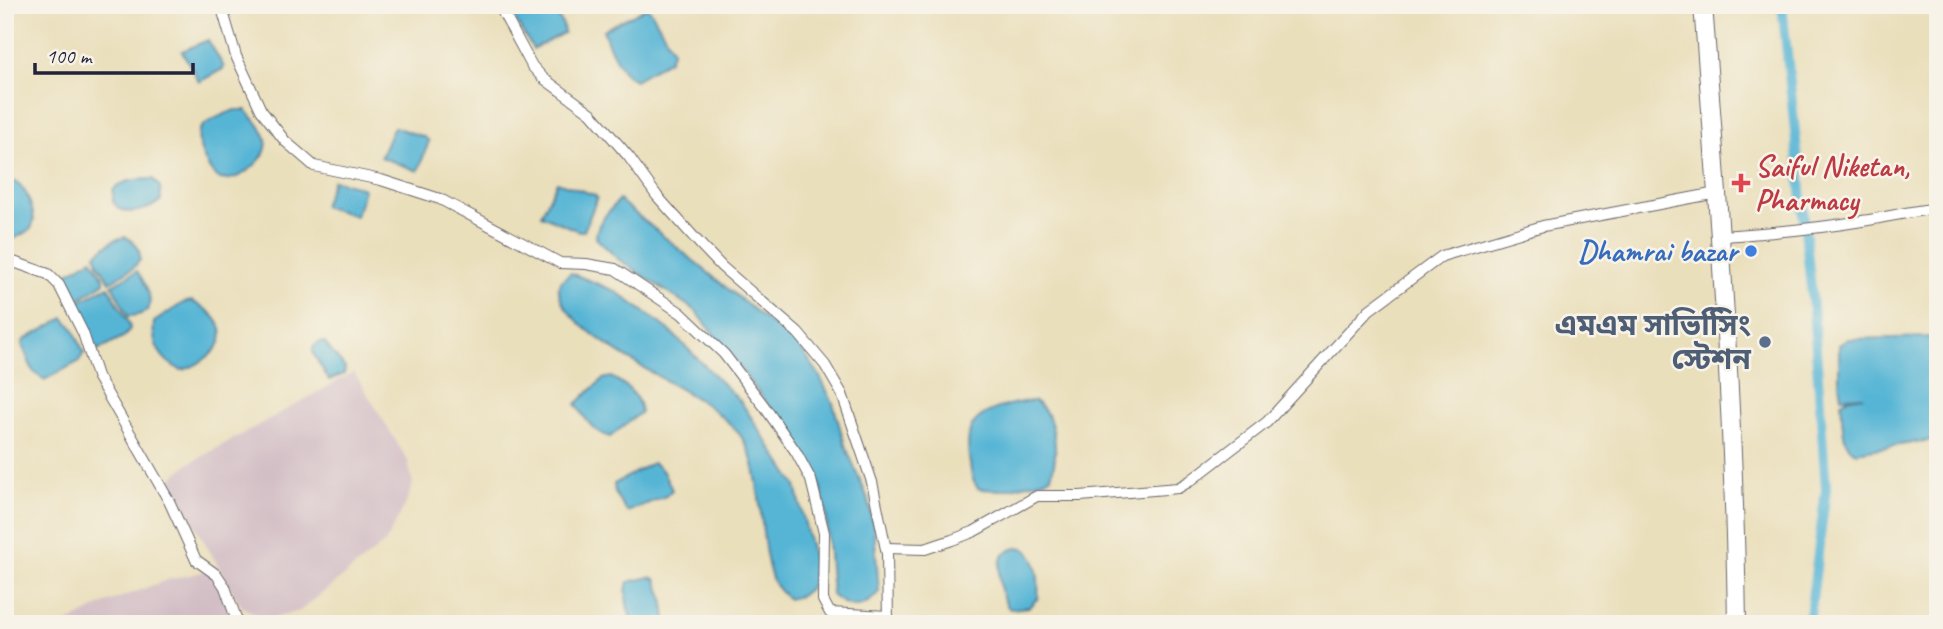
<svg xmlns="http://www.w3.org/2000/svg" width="1943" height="629" viewBox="0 0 1943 629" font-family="Caveat,'Noto Sans Bengali',sans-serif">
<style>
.industrial{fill:#d2bdc5}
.water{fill:#57b5d5;stroke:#3c6c88;stroke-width:2}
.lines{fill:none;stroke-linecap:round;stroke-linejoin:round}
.canal{stroke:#57b5d5;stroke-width:10}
.street-casing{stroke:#686468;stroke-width:12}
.highway-casing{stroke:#686468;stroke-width:20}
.street{stroke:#fff;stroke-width:10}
.highway{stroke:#fff;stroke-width:18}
.health-dot{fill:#e0444e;stroke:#f7f3e8;stroke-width:2.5}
.shop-dot{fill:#3f7fe0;stroke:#f7f3e8;stroke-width:2.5}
.service-dot{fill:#5c6f8a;stroke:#f7f3e8;stroke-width:2.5}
.labels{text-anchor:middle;stroke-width:5;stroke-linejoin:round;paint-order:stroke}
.health-label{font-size:30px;font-weight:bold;fill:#be3a42;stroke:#f7f3e8;text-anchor:start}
.shop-label{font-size:30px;font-weight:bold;fill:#366cbe;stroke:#f7f3e8;text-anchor:end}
.service-label{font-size:30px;font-weight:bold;fill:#4e5e75;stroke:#f7f3e8;text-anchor:end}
</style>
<rect width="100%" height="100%" fill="#f7f3e8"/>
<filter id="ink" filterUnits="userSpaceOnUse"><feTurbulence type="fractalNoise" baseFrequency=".0143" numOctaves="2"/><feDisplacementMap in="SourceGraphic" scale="14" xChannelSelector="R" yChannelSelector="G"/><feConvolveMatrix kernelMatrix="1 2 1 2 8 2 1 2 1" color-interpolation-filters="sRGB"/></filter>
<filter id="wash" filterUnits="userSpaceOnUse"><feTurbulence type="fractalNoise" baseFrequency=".00686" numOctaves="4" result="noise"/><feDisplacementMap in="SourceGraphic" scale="28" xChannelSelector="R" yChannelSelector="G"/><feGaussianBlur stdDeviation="1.57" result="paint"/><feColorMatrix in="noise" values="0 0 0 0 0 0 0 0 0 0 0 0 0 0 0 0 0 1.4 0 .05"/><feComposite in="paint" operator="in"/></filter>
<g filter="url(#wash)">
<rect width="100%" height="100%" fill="#eadfbb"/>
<!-- industrial -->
<g class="industrial">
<polygon points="354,372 408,461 413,484 406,503 385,543 300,611 265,620 241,606 169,480 190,463"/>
<polygon points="207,571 224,589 237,624 66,624 103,604 167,580"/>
</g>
<!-- water -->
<g class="water">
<polygon points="518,5 551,5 563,25 564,33 533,49 512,15 511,10"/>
<path d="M646,8L651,11L673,50L669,60L635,80C620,74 608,45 603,30Z"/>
<polygon points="208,40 224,67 223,69 199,82 182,51"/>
<path d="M235,110H246C268,134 278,149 247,171C241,176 229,181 221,179C209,177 192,138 201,128C208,120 225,114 235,110Z"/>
<polygon points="394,127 424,137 429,141 418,171 380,157"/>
<path d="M5,179C24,180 32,203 34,220L31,229L5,244Z"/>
<path d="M153,179L160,187L161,200C153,208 133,215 122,210C118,209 116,205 113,202V190C124,179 138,180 153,179Z"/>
<polygon points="333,180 360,187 364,190 356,216 323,206"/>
<polygon points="557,182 595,195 597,198 584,231 579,231 541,215"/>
<path d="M619,200L771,324L794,340L818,373L833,403L845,445L868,499L874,529L879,592C864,609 850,611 832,595L826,513L819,480L791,435L696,311L618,259L596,238C596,222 610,211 619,200Z"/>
<path d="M125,237C135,241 141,250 140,260L133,268L110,282L98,263L96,254L114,240Z"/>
<polygon points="92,259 104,278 104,283 77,300 73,300 63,284 63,276"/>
<path d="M137,271C149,288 162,316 128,316L112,285Z"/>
<path d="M571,273L615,291L668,329L741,402L796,486L813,558V579L809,589L800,596L788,599C783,594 777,589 774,583C756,543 767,463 736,430C726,420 712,408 699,400C668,380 563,330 559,291C558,288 560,284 561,281Z"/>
<polygon points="108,286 129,323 130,329 125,336 98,350 91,344 76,304"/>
<path d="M191,301C217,313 237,336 206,358C198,364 190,369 181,370C161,361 151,344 154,322L183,303Z"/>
<polygon points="64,318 73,328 84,353 78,362 44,380 33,371 22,345 24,340"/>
<path d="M1938,337V439L1856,452C1840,445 1843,418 1841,402L1847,399L1864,396L1841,397L1839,383V345L1848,339Z"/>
<polygon points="320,342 324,342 345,368 344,374 329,380 313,353 313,347"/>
<path d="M611,377C625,384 639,395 641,412L610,437C593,433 585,418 576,404L603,379Z"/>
<path d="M1034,401C1056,413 1059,454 1051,476L1045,480L1002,490L979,489C972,482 971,473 970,464C968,453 967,441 970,430C977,410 1015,402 1034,401Z"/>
<path d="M652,463C663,466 667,480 672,490L666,496L627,512L615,493L614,484Z"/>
<path d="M1016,548H1024C1039,557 1039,583 1038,598L1029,607L1010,609C1000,601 996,569 1002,558C1005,552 1010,550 1016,548Z"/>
<path d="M650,577L656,579L663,597L666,619L662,624H634C627,612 624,594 628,582Z"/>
</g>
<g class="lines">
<!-- canal -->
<polyline class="canal" points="1782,5 1813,307 1826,489 1809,624"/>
</g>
</g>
<g filter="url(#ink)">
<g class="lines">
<defs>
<g id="street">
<polyline points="221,5 236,56 261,110 285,141 314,166 381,180 440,199 560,263 586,264 615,269 681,313 724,354 764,406 796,452 811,480 824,533 823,600 830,613 888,616"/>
<polyline points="499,5 532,66 543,78 591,113 629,157 657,196 700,244 722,267 798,333 825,365 842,394 872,482 887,554 888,624"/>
<path d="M1721,236C1768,233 1815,229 1862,221C1888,217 1912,211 1938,208"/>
<polyline points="5,259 48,274 59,285 83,333 97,376 169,501 196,560 217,575 225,587 238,624"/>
<polyline points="886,548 925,549 952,540 973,532 1037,496 1080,496 1178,488 1190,481 1267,422 1369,310 1442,256 1543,226 1717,193"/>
</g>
<path id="highway" d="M1703,5C1719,211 1734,417 1737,624"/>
</defs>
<!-- street casing -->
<use href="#street" class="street-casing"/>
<!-- highway casing -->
<use href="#highway" class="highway-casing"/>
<!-- street -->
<use href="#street" class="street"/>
<!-- highway -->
<use href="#highway" class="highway"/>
</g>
</g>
<!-- markers -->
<path class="health-dot" d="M1737.5 172.5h7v7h7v7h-7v7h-7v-7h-7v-7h7z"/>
<circle class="shop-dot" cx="1751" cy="251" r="7"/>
<circle class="service-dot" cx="1765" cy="342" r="7"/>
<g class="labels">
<!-- health labels -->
<g class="health-label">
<text x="1755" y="176">Saiful Niketan,<tspan x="1755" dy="34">Pharmacy</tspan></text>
</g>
<!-- shop labels -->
<g class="shop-label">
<text x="1737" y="261">Dhamrai bazar</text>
</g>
<!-- service labels -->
<g class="service-label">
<text x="1751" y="335">এমএম সাভ‌িসি‌িং<tspan x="1751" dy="34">স্ট‌েশন</tspan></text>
</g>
</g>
<!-- margin -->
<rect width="1943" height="629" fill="none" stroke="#f7f3e8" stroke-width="28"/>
<!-- scale -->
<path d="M35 63v10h158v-10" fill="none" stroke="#22223b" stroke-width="3.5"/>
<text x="46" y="63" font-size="21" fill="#22223b" stroke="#f7f3e8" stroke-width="5" paint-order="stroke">100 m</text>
</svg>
